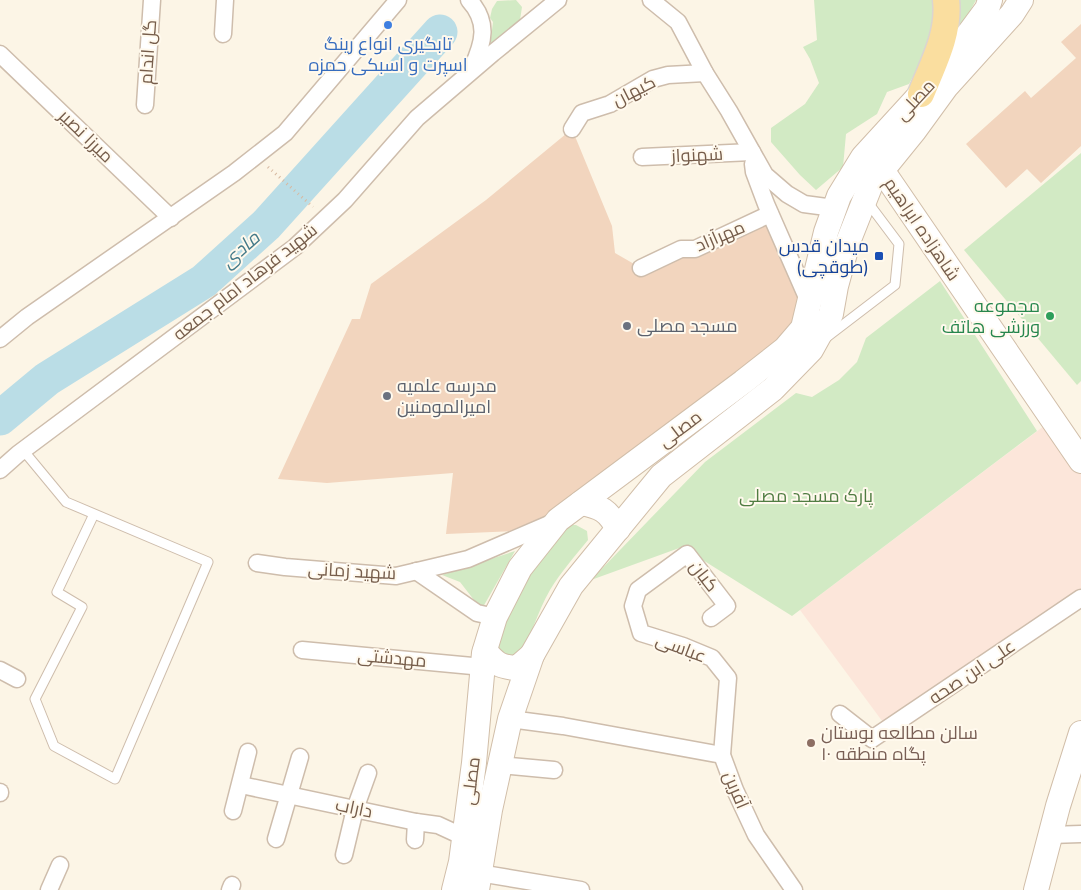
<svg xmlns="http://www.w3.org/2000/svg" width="1081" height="890" viewBox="0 0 1081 890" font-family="'Nunito Sans',Cairo,sans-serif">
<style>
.commercial{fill:#fce6da}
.green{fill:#d2eac4}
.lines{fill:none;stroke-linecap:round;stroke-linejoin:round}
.river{stroke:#badde6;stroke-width:35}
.building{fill:#f2d5be}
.lane-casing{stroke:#cebdac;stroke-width:11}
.street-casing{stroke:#cebdac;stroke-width:19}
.secondary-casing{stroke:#d1bea9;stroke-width:26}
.primary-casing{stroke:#dbd5d0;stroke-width:29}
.path{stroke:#d7b9a1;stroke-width:3;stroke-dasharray:1 4;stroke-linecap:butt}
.lane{stroke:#fff;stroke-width:9}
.street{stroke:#fff;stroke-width:16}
.secondary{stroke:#fff;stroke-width:24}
.primary{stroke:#fade9f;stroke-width:26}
.shop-dot{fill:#3f7fe0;stroke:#fff9ed;stroke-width:2}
.transit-dot{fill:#1a4fb4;stroke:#fff9ed;stroke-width:2}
.leisure-dot{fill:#2e9e5b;stroke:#fff9ed;stroke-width:2}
.worship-dot{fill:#6b7280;stroke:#fff9ed;stroke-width:2}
.education-dot{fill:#8d6e63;stroke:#fff9ed;stroke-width:2}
.labels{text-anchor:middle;stroke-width:4;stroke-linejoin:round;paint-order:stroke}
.shop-label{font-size:18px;fill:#366cbe;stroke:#fff9ed}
.street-label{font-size:18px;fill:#765d4b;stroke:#fff9ed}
.transit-label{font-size:18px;fill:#164399;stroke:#fff9ed;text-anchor:end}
.leisure-label{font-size:18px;fill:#27864d;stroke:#fff9ed;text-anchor:end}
.worship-label{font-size:18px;fill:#5b616d;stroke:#fff9ed;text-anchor:start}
.park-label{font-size:18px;fill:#507c42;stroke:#fff9ed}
.education-label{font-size:18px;fill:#785e54;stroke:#fff9ed;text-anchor:start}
.water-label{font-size:19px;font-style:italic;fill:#447a89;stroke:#fff9ed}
</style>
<rect width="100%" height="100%" fill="#fcf5e6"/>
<!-- commercial -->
<polygon class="commercial" points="1048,423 1081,468 1081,594 888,729 800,610"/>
<!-- green -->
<g class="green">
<polygon points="516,0 522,7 520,20 490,46 493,22 490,18 492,9 497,1"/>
<polygon points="814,0 933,0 934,37 909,84 887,92 877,114 846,134 843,167 816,190 800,175 771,142 771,128 805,104 819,83 810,59 803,47 817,40"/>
<polygon points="955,0 976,0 958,33"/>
<polygon points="1081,153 1081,381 1077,385 964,250"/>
<polygon points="940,281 1037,431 792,616 682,547 591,580 705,462 796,393 812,397 839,380 857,362 866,338"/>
<path d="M569,525H576L587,531L588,540C575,556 561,572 550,590C537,612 531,639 517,659L496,656C503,621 520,585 540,557C548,546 560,536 569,525Z"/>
<polygon points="515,551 483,607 474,600 460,582 442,575"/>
</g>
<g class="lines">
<!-- river -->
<polyline class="river" points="0,418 47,379 204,281 266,225 440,32"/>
</g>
<!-- building -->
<g class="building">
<polygon points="1081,24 1081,146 1041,183 1027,169 1006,188 966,144 1025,91 1031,98 1076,58 1061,42"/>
<polygon points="572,129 612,226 615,253 641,268 770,222 802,311 789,333 557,516 518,531 446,534 453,473 327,483 278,479 352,319 360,319 371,284 486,200"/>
</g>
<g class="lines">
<defs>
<g id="lane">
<polyline points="827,337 895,285 899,244 866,200"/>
<polyline points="23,450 66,502 208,562 115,779 54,746 35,699 82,607 57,592 94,514"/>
</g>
<g id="street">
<path d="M469,0C489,22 484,42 472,68"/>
<polyline points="651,0 678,22 705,73 729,111 765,175 787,194 804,204 834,208"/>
<polyline points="223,34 225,0"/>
<polyline points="0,54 171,218"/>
<polyline points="145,105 152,0"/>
<polyline points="572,129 582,113 610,104 653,79 668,75 705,73"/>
<polyline points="642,157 752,152"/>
<polyline points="753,164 754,172 766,204 809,302"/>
<polyline points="641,268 681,249 695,249 770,214"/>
<polyline points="0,339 27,317 234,173 285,133 398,0"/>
<polyline points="0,470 18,454 295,247 345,200 417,118 493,53 558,0"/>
<polyline points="257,563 285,567 396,576 468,559 556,521"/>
<polyline points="416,571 477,613 495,617"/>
<polyline points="711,618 727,606 687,554 638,590 633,606 641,633 683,646 712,658 728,678 722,755 735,790 756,835 794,890"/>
<polyline points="302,650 483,667"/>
<polyline points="0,670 17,679"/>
<polyline points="840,714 872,739 1081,598"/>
<polyline points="510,719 563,726 722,755"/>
<polyline points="500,765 554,770"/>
<polyline points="241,785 416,822 438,825 464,837"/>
<polyline points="0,793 0,792"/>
<polyline points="233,811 248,752"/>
<polyline points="1050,835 1081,834"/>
<polyline points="276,839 300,757"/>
<polyline points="415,840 416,822"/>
<polyline points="344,855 355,809 368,773"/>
<polyline points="479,873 581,890"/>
<polyline points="49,890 60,865"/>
<polyline points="230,890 232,885"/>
</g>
<g id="secondary">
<polyline points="882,170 1081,461"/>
<path d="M581,503C601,507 608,510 618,529"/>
<path d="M485,651C496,664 500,667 517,668L532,655"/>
<polyline points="454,890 461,862 474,763 484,653 495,617 520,568 558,520 743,382 785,349 803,328 826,232 839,196 863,157 939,74 987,9 990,0"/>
<polyline points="477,890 490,810 510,719 532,655 571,586 661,476 773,389 811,350 831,314 836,286 848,242 871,184 914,131 946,87 1012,14 1021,0"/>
<polyline points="1036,890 1058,806 1081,733"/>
</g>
<path id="primary" d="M921,94C933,64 950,33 946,0"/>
</defs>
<!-- lane casing -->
<use href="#lane" class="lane-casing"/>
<!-- street casing -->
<use href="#street" class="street-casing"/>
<!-- secondary casing -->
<use href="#secondary" class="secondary-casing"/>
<!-- primary casing -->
<use href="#primary" class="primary-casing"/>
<!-- path -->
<polyline class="path" points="268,167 313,207"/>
<!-- lane -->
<use href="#lane" class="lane"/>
<!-- street -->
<use href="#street" class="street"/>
<!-- secondary -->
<use href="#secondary" class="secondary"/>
<!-- primary -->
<use href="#primary" class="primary"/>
</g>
<!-- markers -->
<circle class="shop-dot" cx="388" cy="25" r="5"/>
<rect class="transit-dot" x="874" y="251" width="10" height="10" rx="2.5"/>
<circle class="leisure-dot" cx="1050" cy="316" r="5"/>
<g class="worship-dot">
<circle cx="627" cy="326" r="5"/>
<circle cx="387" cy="396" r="5"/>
</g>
<circle class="education-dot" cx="811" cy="743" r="5"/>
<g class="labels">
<!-- shop labels -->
<g class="shop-label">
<text x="388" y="50">تابگیری انواع رینگ<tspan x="388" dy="21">اسپرت و اسبکی حمزه</tspan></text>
</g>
<!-- street labels -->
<g class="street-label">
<text transform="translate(148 52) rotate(-86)" y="6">گل اندام</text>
<text transform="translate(634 91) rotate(-27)" y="6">کیهان</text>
<text transform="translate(915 100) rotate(-47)" y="6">مصلی</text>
<text transform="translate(86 136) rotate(44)" y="6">میرزا نصیر</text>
<text transform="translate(697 155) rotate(-3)" y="6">شهنواز</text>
<text transform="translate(922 229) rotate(56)" y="6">شاهزاده ابراهیم</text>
<text transform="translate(720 236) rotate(-23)" y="6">مهرآزاد</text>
<text transform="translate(245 282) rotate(-38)" y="6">شهید فرهاد امام جمعه</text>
<text transform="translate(680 429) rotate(-37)" y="6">مصلی</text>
<text transform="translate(352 571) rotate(3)" y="6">شهید زمانی</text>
<text transform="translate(704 576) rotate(52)" y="6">کیان</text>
<text transform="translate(681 648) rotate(21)" y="6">عباسی</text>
<text transform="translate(392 658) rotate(5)" y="6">مهدشتی</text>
<text transform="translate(972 672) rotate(-34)" y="6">علی ابن صحه</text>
<text transform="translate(471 781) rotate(-83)" y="6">مصلی</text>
<text transform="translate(736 790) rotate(67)" y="6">آفرین</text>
<text transform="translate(354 808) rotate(12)" y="6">داراب</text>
</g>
<!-- transit labels -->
<g class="transit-label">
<text x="869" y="252">میدان قدس<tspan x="869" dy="21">(طوقچی)</tspan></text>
</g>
<!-- leisure labels -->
<g class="leisure-label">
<text x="1040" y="312">مجموعه<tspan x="1040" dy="21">ورزشی هاتف</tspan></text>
</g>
<!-- worship labels -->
<g class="worship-label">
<text x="637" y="332">مسجد مصلی</text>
<text x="397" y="392">مدرسه علمیه<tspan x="397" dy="21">امیرالمومنین</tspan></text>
</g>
<!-- park labels -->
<g class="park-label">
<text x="806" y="502">پارک مسجد مصلی</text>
</g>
<!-- education labels -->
<g class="education-label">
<text x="821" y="739">سالن مطالعه بوستان<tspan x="821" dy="21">پگاه منطقه ۱۰</tspan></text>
</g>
<!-- water labels -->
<g class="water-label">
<text transform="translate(240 249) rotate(-42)" y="7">مادی</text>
</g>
</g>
</svg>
